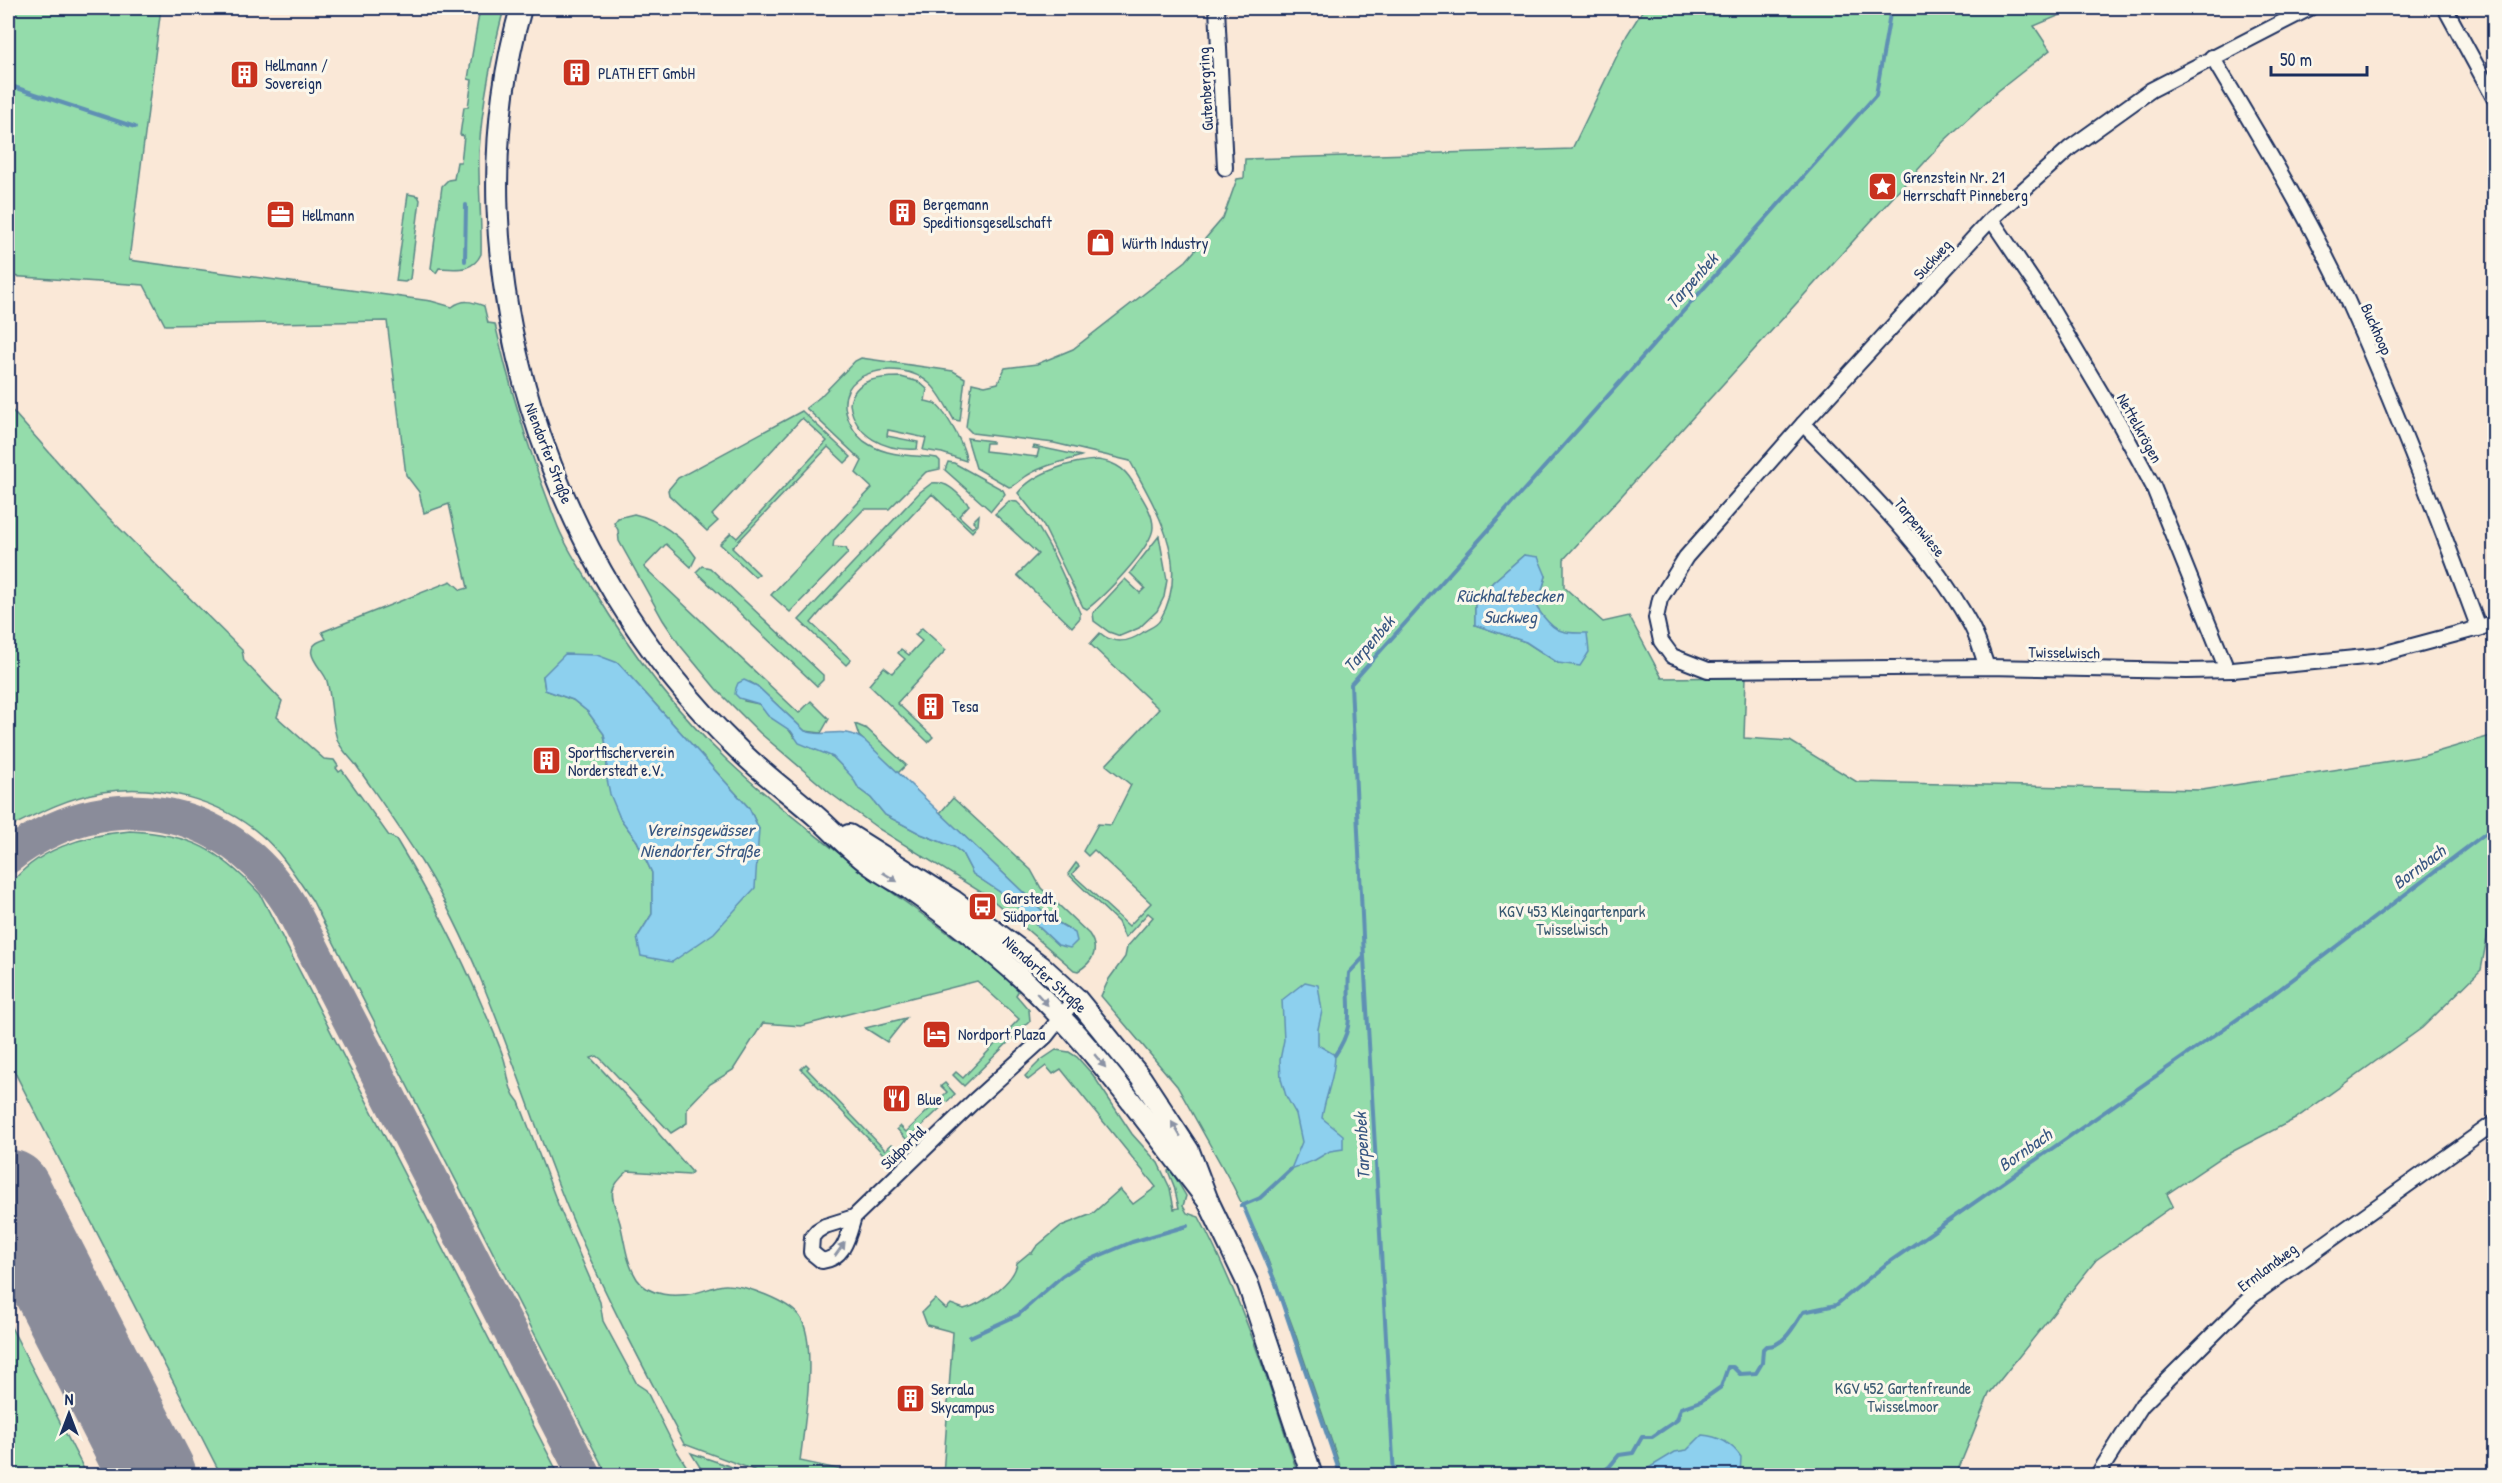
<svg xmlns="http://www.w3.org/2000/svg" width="2502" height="1483" viewBox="0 0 2502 1483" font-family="'Patrick Hand',sans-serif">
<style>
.green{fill:#94dcab;stroke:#588684;stroke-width:1.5;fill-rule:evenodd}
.water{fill:#8dd0ee;stroke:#5f90b4;stroke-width:1.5}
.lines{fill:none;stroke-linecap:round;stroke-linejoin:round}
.stream{stroke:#5f90b4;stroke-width:4}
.taxiway{stroke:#8a8c9a;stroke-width:34}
.runway{stroke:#8a8c9a;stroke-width:87}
.minor-casing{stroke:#1b2f5e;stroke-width:18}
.secondary-casing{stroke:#1b2f5e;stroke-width:24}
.minor{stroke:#fbf7ec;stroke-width:14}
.secondary{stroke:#fbf7ec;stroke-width:20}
.oneway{fill:#8b93a5}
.labels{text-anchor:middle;stroke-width:6;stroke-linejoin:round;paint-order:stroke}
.poi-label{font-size:16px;fill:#1b2f5e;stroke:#fbf7ec;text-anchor:start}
.street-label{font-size:16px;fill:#1b2f5e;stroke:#fbf7ec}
.park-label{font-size:16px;fill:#395a71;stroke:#fbf7ec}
.water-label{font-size:18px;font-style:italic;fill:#385782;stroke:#fbf7ec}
</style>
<rect width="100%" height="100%" fill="#fae8d7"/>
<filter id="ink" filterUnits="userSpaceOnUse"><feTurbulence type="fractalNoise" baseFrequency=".0167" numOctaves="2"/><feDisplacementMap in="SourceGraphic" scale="12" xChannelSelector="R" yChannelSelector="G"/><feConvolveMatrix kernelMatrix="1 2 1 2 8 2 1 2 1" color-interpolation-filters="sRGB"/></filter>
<g filter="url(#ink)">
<!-- green -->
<g class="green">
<path d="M8,8H161L129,260L431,301L452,307C463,299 471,301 484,306L488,323L495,324C511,393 532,461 558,527C567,549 581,570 594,590C631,652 675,711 728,761C807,835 899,896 986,961L1019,990L1016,995L1029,1010L1030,1021L964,1086L953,1075L956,1072L963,1078L1019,1019L977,981L801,1026L763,1023L733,1070L710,1084L687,1108V1123L671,1133L601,1059L597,1056L591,1058L656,1128L659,1134L692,1172L689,1175L628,1171C605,1191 612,1196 620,1223C625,1242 626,1262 637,1279C649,1297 676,1297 695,1293C705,1291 716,1285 726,1285C746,1285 788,1301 800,1317C818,1343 804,1428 800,1461L865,1475H757L754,1470L684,1444C642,1365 600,1286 566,1204C520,1091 488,971 424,866C403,832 380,800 358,768C352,759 340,749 337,739C331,720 332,700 327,681C325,670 294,648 326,639L322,632L451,581L461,590L468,588L449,504L424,513L419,492L406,475L387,321L165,325L144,285L8,276ZM618,663L749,808L759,829L637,938L652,914V873L637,841L620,818L606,774L608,756L604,734L588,712L573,700L545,690L543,676Z"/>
<path d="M480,8H504C492,56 482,102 479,152C478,186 482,220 481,254C473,272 456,269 439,268L436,273L431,268L442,186L448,180L454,179L457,162H461L464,136L460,135L464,107H468L472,80L468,79Z"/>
<path d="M1644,8H2077L2034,26L2050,50L1998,91L1944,141L1564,559V587L1603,622L1629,616L1662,678L1746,677L1744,738L1790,741L1857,782L2202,790L2423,756L2494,735V901L2481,970L2422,1028L2295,1119L2222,1157L2167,1194L2173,1206L2096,1260L1989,1394L1956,1475H1343L1295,1333L1263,1247L1233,1186L1177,1086L1101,996L1109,979L1125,957L1127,947L1153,917L1148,913L1125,938L1118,922L1068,874L1076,863L1079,866L1072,874L1129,926L1151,903L1094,850L1088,856L1083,851L1098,824L1111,825L1131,785L1106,765L1159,709L1090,644L1100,633C1113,644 1128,643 1142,633C1148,628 1156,627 1160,620C1192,565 1157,511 1130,461L1054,443L972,433L966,427L972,383L985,386L998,383L1005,368L1037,364L1073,349L1186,261L1223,218L1237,179L1244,178L1245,159L1572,149L1627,35ZM1524,555L1546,576L1537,608L1548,624L1564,634L1558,663L1526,642L1475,625V603L1493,582Z"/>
<polygon points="408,194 418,196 420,200 410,279 405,282 396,281"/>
<path d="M861,358L953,371L965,378L960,421L954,420C947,408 940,392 929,383C900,357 827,370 849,421C854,432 860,440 870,445C891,457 914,455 937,458L940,461V469L926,472L889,509H864L834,540L833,547L846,548L848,553L790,612L771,595L872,488L856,473L862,461L806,408L820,397L855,361Z"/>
<path d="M901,377L919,382L927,389L925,401C926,401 933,403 934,403C946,411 966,448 966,461L942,453L923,450L926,438L888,430L887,436L918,442L917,449C885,451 855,437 850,404C854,378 880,377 901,377Z"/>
<path d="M8,406L96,505L242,650L244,661L282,701L277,717L324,759L334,760L338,766L336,768L339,772L342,770L389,836L396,839C428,892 457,946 481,1003C489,1022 498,1040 504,1059C509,1075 507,1089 519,1102L559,1207L600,1302L603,1321L637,1384L646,1390L675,1448L692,1475H607L312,900C296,877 282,853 261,835C219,799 156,783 102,792C69,797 36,814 8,828Z"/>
<polygon points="802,411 851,457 845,463 828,447 732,548 759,574 755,577 720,544 731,533 737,538 827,441 802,418 712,515 718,521 707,531 669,495 668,490 678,478"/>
<path d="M967,438L992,441V443H986L985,451L1037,457L1039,449L1033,448L1034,446L1081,456C1063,462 1042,465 1025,477C1019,481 1016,486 1009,487L976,468Z"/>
<path d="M1098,460C1119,463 1127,471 1137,489C1143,500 1153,513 1153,527C1153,547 1103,597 1087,609L1083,607L1042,523L1018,493C1034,472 1072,461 1098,460Z"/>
<polygon points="948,462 954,463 1003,490 1005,494 991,511 945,470"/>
<path d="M932,483C949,481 958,494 969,505L959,516L972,528L976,524L973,521L979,515L978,525L972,532L932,494L822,610L811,623L851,660L846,665L799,620L920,492Z"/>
<path d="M1009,501L1017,502C1045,526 1064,579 1080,613V618L1072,627L1017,575L1038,554L995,514Z"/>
<path d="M634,514C657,519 683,537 696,557L691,567L666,544L644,567L799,713L811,701L829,719L821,733L805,731L757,686L750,682L744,701L759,704L769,716L787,727L794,737L833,757L853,777L859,789L871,798L885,815L921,834L954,847L962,853L973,874L1006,896L1058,945L1068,928L1050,918L940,813L953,798L1031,870L1041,888L1089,934C1100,950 1093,962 1078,971L1074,970L989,897L879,829L830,793L760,733L716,689L679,644L663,620L619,541L618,530L614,523L618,518Z"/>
<polygon points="1159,536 1167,580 1164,597 1157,611 1139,628 1120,636 1109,632 1094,621 1093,613 1125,579 1140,593 1145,588 1130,573"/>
<polygon points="702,566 710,568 823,675 823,680 817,686 696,572"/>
<polygon points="922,628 946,650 897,703 933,737 928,742 869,685 884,667 892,673 905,659 898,653 901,649 909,655 922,641 915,635"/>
<polygon points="855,724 867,729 906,765 898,773 859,736"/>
<path d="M130,831C191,834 219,850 260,894L559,1475H221L8,1059V888C34,849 86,835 130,831Z"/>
<polygon points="906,1018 887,1042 865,1028"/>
<path d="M1056,1050L1069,1052L1077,1057L1093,1075L1132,1134L1158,1163L1170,1188L1174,1209L1179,1208L1174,1186L1168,1171L1171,1170L1186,1196L1183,1206L1187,1213L1199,1217C1242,1299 1271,1387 1298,1475H943L953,1332L927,1325L922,1312L935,1299L946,1309L951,1304L964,1309C982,1304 1014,1283 1017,1263L1029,1253H1032L1036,1247L1061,1226L1092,1214L1120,1189L1133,1204L1156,1187L1061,1069L1053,1074L1046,1066L1028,1080L1025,1076L1041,1060Z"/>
<polygon points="806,1064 809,1067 807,1069 885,1150 892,1144 898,1150 888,1159 801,1069"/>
<polygon points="945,1083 955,1094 907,1140 897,1129 900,1126 906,1132 947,1092 941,1086"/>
<polygon points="8,1321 87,1475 8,1475"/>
<polygon points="691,1453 732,1467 748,1475 705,1475"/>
</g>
<!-- water -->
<g class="water">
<path d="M1524,555L1538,557L1546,576L1537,608C1553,631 1559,634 1587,633L1589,652L1580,666L1558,663L1526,642L1475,625V604L1493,582Z"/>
<polygon points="565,654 597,655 618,663 749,808 759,829 755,888 714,933 672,962 641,956 637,938 652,914 652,873 637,841 620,818 610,794 606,774 608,756 604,734 588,712 573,700 545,690 543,676"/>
<path d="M744,680L757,686L805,731C826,739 843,724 865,741L1050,918L1075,933L1077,941L1070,948L1058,945L1006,896L973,874L962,853L954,847L921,834L885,815L871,798L859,789L852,777L833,757L799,743L791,731L768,716L759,704L739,698L735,694L736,688L738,683Z"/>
<path d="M1305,982L1318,985L1322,1011L1318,1029V1045L1335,1055C1335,1077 1325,1096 1322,1118L1343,1135V1149L1330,1151L1315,1160L1291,1169L1302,1142L1296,1114L1286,1096L1281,1079L1280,1060L1284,1040L1282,1000Z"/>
<path d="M1702,1435C1718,1436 1732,1444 1741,1457L1740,1475H1637L1675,1452L1687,1450Z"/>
</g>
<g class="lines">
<!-- stream -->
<g class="stream">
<polyline points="8,85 135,127"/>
<polyline points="465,261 466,205"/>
<path d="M1335,1055C1357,1024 1346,1008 1349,973L1363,958"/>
<polyline points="1243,1205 1276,1284 1341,1476"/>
<polyline points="1241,1206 1260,1198 1291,1169"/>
<polyline points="970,1337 1018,1315 1062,1276 1082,1263 1132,1242 1187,1226"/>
<polyline points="1394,1476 1364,957 1351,684 1876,95 1891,8"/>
<path d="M1598,1476L1610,1466L1619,1455L1633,1453L1642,1437H1652L1677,1420L1681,1408L1701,1401L1721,1387L1728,1367H1733L1740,1374L1756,1373L1762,1363L1763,1349L1766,1346C1784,1347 1794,1326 1803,1312L1836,1305L1885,1265L2272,995L2494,827"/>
</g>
<!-- taxiway -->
<path class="taxiway" d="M8,857C105,782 225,801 290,905L585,1476"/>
<!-- runway -->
<polyline class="runway" points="8,1193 153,1476"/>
<defs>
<g id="minor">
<polyline points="1217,8 1225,168"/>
<polyline points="2310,8 2151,90 2070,148 1991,219 1803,424 1686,557 1660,599 1656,618 1661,641 1672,656 1708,670 1987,667 2187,671 2233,670 2375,656 2494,624"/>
<polyline points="2445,8 2494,98"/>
<path d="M2212,57C2259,136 2308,216 2347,300C2396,408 2438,518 2479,629"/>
<polyline points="1991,219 2049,305 2119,423 2153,486 2227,670"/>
<path d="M1803,424C1862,485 1926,546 1968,620C1977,634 1981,651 1987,667"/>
<path d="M854,1217C848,1236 845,1258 822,1261L811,1252L812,1237L817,1231L825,1226L854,1217L973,1102L1046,1036L1076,998"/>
<polyline points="2097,1476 2142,1405 2252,1296 2494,1123"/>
</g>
<g id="secondary">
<path d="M521,8C448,265 548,567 739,750C763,774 791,794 817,817C835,833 852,852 872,866C884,875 897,881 909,889C949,917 989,948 1025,981C1095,1047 1149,1126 1208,1201"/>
<polyline points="849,835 954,901 1041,966 1076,998 1141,1078 1189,1151 1208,1201 1248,1284 1312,1476"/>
</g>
</defs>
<!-- minor casing -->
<use href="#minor" class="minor-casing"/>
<!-- secondary casing -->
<use href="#secondary" class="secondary-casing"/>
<!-- minor -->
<use href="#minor" class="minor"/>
<!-- secondary -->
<use href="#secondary" class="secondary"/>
</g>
<!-- one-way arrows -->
<defs><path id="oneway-solid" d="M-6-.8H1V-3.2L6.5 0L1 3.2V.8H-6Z" transform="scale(1.5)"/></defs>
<g class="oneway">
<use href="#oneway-solid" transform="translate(890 877) rotate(32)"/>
<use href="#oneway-solid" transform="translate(1042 999) rotate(47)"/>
<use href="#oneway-solid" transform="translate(1100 1061) rotate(50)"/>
<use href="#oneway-solid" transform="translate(1176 1129) rotate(-121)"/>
<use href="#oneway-solid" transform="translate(840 1249) rotate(-54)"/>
</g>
</g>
<!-- icons -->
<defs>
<symbol id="building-square" viewBox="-11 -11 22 22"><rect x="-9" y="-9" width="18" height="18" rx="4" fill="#c8321e" stroke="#fbf7ec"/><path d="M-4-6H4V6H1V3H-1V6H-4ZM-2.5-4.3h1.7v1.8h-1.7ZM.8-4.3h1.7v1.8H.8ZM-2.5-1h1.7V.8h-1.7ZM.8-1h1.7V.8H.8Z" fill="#fff"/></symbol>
<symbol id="sight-square" viewBox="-11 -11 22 22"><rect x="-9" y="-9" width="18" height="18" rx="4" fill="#c8321e" stroke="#fbf7ec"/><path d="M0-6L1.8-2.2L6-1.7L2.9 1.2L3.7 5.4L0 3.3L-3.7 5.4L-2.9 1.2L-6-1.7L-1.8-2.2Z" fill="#fff"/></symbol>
<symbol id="office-square" viewBox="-11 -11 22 22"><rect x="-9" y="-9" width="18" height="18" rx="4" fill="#c8321e" stroke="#fbf7ec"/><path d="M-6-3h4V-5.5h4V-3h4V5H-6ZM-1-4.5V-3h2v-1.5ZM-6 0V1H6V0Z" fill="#fff"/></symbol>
<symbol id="shop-square" viewBox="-11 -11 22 22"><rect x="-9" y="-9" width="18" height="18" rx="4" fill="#c8321e" stroke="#fbf7ec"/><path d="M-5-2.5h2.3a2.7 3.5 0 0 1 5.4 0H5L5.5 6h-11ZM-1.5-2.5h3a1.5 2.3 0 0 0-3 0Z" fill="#fff"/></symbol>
<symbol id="bus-square" viewBox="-11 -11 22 22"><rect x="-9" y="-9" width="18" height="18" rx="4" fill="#c8321e" stroke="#fbf7ec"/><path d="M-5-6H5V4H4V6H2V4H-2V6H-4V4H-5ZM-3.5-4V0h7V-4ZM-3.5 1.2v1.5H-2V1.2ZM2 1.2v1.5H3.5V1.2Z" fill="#fff"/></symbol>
<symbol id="hotel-square" viewBox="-11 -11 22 22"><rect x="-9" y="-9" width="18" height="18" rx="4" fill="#c8321e" stroke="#fbf7ec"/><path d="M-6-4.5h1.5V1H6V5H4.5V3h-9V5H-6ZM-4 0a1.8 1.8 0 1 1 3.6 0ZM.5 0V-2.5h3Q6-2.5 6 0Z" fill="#fff"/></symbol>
<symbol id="restaurant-square" viewBox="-11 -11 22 22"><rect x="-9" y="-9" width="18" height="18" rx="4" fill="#c8321e" stroke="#fbf7ec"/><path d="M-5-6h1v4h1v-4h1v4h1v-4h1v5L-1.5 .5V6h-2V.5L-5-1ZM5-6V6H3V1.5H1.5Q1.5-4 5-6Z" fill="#fff"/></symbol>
</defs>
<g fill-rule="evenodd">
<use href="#building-square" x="560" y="56" width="33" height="33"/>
<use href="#building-square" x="228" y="58" width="33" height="33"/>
<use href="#sight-square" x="1866" y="170" width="33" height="33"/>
<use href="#building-square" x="886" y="196" width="33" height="33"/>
<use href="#office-square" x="264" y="198" width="33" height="33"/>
<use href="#shop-square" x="1084" y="226" width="33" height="33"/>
<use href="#building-square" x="914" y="690" width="33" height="33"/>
<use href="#building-square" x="530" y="744" width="33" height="33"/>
<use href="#bus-square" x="966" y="890" width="33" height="33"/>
<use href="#hotel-square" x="920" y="1018" width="33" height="33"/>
<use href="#restaurant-square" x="880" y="1082" width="33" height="33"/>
<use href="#building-square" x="894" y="1382" width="33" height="33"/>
</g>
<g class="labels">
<!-- poi labels -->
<g class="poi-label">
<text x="265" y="71">Hellmann /<tspan x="265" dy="18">Sovereign</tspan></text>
<text x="598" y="79">PLATH EFT GmbH</text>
<text x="1903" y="183">Grenzstein Nr. 21<tspan x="1903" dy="18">Herrschaft Pinneberg</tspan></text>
<text x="923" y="210">Bergemann<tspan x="923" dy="18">Speditionsgesellschaft</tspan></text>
<text x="302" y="221">Hellmann</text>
<text x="1122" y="249">Würth Industry</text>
<text x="952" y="712">Tesa</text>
<text x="568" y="758">Sportfischerverein<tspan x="568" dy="18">Norderstedt e.V.</tspan></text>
<text x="1003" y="904">Garstedt,<tspan x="1003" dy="18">Südportal</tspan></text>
<text x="958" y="1040">Nordport Plaza</text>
<text x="917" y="1105">Blue</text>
<text x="931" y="1395">Serrala<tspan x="931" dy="18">Skycampus</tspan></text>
</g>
<!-- street labels -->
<g class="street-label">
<text transform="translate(1205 89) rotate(-93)" y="6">Gutenbergring</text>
<text transform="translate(1932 259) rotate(-48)" y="6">Suckweg</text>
<text transform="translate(2377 329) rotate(66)" y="6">Buckhoop</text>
<text transform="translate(2140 428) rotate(61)" y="6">Nettelkrögen</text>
<text transform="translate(549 453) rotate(69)" y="6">Niendorfer Straße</text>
<text transform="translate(1920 527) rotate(51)" y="6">Tarpenwiese</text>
<text transform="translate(2064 652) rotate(1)" y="6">Twisselwisch</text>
<text transform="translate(1045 974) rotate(42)" y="6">Niendorfer Straße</text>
<text transform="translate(903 1147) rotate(-44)" y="6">Südportal</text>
<text transform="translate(2267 1267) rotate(-37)" y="6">Ermlandweg</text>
</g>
<!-- park labels -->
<g class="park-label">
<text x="1572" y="917">KGV 453 Kleingartenpark<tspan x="1572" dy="18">Twisselwisch</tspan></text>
<text x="1903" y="1394">KGV 452 Gartenfreunde<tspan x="1903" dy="18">Twisselmoor</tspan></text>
</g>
<!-- water labels -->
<g class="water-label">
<text transform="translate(1692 281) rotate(-48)" y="6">Tarpenbek</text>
<text x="1510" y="602">Rückhaltebecken<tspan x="1510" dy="21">Suckweg</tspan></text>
<text transform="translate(1369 644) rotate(-49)" y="6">Tarpenbek</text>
<text x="700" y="836">Vereinsgewässer<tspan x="700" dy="21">Niendorfer Straße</tspan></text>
<text transform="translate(2419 867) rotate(-37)" y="6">Bornbach</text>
<text transform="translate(1362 1146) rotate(-93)" y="6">Tarpenbek</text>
<text transform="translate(2025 1150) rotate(-35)" y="6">Bornbach</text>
</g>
</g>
<!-- margin -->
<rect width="2502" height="1483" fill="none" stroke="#fbf7ec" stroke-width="30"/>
<rect x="15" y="15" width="2472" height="1453" fill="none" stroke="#1b2f5e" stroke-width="2" filter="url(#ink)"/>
<!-- north arrow -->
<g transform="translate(69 1414)" stroke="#fbf7ec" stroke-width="4.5" paint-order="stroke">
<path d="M0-4.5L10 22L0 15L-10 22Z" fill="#1b2f5e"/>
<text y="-9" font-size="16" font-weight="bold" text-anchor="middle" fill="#1b2f5e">N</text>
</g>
<!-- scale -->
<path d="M2271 66v9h96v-9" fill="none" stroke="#1b2f5e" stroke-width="3"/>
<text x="2280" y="66" font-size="18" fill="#1b2f5e" stroke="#fbf7ec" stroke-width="4.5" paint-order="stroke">50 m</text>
</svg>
